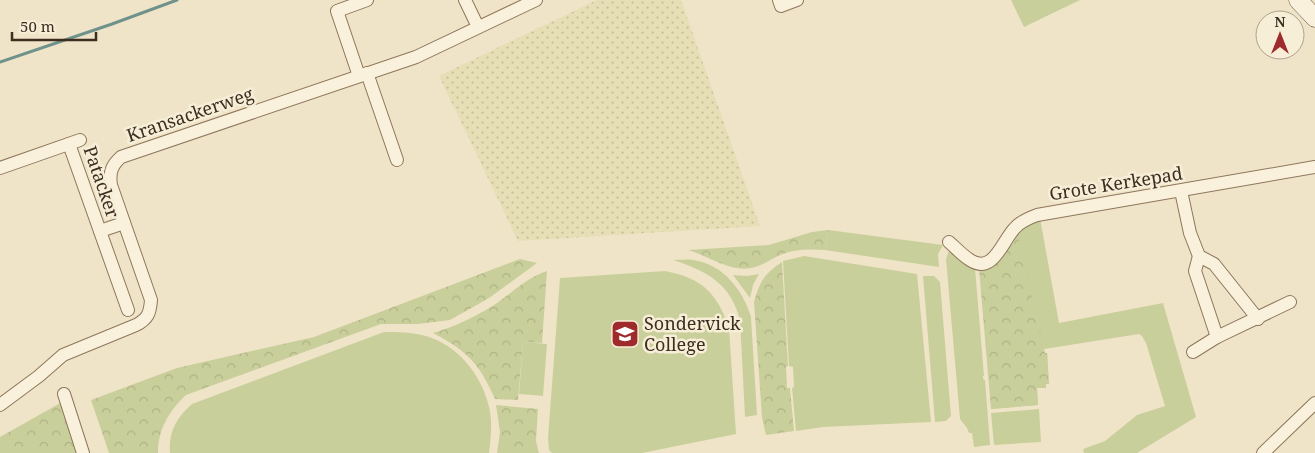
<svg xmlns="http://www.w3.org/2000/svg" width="1315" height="453" viewBox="0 0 1315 453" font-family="'Noto Serif',serif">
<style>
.farmland{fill:url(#farmland-dots)}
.green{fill:#c9cf9b}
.forest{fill:url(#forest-crowns)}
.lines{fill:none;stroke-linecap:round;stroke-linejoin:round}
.stream{stroke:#6f938a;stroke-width:3}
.street-casing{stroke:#8d765c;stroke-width:14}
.secondary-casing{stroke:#6f573f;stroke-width:19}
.street{stroke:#faf1dc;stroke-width:12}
.secondary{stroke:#faf1dc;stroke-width:18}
.labels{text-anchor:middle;stroke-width:5;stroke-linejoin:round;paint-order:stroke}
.street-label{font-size:18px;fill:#3d2e20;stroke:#f7eed8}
.poi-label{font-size:18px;fill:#3d2e20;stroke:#f7eed8;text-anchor:start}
</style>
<defs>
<pattern id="farmland-dots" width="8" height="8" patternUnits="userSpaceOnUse" patternTransform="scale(1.25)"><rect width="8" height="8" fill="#e6deb5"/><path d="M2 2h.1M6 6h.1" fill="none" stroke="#c6bf9b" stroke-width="1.8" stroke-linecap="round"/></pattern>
<pattern id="forest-crowns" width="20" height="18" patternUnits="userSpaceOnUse" patternTransform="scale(1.25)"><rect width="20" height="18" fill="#c9cf9b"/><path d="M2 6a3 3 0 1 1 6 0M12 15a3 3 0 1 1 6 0" fill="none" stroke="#aeb285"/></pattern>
</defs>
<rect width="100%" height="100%" fill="#f0e4c8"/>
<!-- farmland -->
<polygon class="farmland" points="597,0 681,0 760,226 518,241 439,76"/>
<!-- green -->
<g class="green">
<polygon points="1011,0 1080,0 1024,27"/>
<polygon points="1040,218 1059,323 1163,303 1196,417 1137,453 1084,453 1083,449 1105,441 1137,415 1165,406 1146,343 1142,336 1139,334 1038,350 1020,356 1047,353 1049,384 1046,384 1046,388 1037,388 1038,405 991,409 1017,232"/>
<polygon points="828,230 943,245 938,254 939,267 825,250"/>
<polygon points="950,248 975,268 984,376 983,376 983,379 985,380 990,445 974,447 972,433 969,433 967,428 960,419 946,259"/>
<polygon points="804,256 917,274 931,422 823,427 796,431 792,388 794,387 793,367 789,366 783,261"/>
<path d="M673,260C680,260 687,259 693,260C723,264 743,290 751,317L757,415L745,417L740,320C731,284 707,271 673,260Z"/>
<path d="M665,271C702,278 717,293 729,328L736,434L642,453H552L549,450L548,438L560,278Z"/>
<polygon points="759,274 753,285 750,298 733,275 747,276"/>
<polygon points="923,276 934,276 940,282 951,416 946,421 935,422"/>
<path d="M384,332C398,332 412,332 426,336C457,345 480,373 488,403C493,419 491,437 489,453H170C168,432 177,417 192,404Z"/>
<polygon points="523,342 547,344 543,396 519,394"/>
<polygon points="1039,409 1041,442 994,445 991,413"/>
</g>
<!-- forest -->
<g class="forest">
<path d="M828,230L825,250C807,249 792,249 776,257C768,261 760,267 751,268C729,272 709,256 688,250L769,245L812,232Z"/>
<polygon points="1017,232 1045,353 1047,353 1049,384 1046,384 1046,388 1037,388 1038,405 991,409 979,269"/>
<path d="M520,259L537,263L489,298L450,320L418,324H381L186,395C169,411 158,429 158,453H109L91,400L177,368L314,337Z"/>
<path d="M782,262L788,366L786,367L787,388H790L794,431L766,435L762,418L754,302C760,281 764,274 782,262Z"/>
<path d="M547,271L542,343L523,342L518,400L495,399C479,363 467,351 433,333C454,327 475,317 494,305C511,294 527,277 547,271Z"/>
<polygon points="62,402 80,453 0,453 0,437"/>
<polygon points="496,405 538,409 536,441 539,453 497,453 500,432"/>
</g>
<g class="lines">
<!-- stream -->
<polyline class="stream" points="0,62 112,24 177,0"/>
<defs>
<g id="street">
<polyline points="465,0 478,27"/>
<polyline points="779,0 781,6 797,0"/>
<polyline points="367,73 397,160"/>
<polyline points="359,76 337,11 367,0"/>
<polyline points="69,144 128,310"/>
<polyline points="0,168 80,140"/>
<polyline points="1181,191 1190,233 1199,256 1214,264 1258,319"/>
<polyline points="100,231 124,223"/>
<path d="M949,242C956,248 962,255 970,260C993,275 1002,242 1014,229C1019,222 1029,218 1037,215L1315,167"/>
<polyline points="1199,256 1195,271 1217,337"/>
<polyline points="1193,352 1217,337 1290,302"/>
<polyline points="64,394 83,453"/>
<path d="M0,405L39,376L63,355L136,325C148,319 150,313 151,300L111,185C109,172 112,165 121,157L416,57L536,0"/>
<polyline points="1263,453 1315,403"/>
</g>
<polyline id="secondary" points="1298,0 1315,18"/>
</defs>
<!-- street casing -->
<use href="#street" class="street-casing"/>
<!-- secondary casing -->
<use href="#secondary" class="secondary-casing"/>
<!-- street -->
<use href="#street" class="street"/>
<!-- secondary -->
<use href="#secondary" class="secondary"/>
</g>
<!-- icons -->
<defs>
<symbol id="school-square" viewBox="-11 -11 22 22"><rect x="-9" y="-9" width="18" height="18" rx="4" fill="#9e2a2b" stroke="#f7eed8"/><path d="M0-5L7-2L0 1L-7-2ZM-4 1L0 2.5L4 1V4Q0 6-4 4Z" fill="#fff"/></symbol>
</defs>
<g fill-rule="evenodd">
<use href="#school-square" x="609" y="318" width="32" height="32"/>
</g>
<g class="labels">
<!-- street labels -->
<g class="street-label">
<text transform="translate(190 115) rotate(-19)" y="6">Kransackerweg</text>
<text transform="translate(101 182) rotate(71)" y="6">Patacker</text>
<text transform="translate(1116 184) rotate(-9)" y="6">Grote Kerkepad</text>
</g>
<!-- poi labels -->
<g class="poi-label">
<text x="644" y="330">Sondervick<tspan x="644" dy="21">College</tspan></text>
</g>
</g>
<!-- north arrow -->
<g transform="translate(1280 35)"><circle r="24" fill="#f7eed8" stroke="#ada18e"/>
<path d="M0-4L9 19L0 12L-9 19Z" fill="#9e2a2b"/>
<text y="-8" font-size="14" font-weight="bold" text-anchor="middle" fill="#3d2e20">N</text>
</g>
<!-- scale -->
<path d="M12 32v8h84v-8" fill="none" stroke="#3d2e20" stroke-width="2.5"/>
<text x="20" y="32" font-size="15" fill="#3d2e20" stroke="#f7eed8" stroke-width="4" paint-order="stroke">50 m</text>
</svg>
